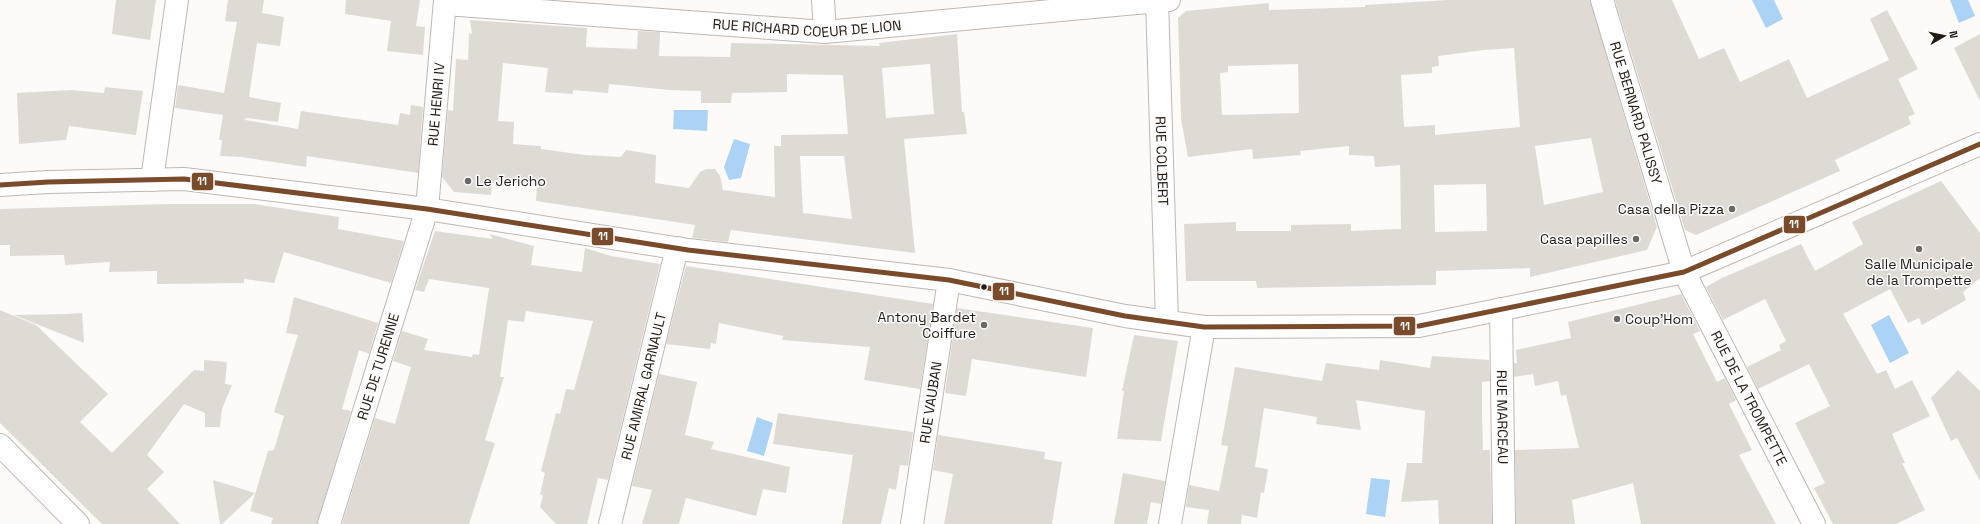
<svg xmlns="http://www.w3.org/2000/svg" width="1980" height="524" viewBox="0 0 1980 524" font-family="'Space Grotesk',sans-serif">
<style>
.water{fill:#aad3f6}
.building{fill:#e0dad5;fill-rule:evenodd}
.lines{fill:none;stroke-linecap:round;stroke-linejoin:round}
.minor-casing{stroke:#beb8b3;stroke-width:24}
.tertiary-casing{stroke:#beb8b3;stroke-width:24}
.minor{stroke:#fffefe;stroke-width:22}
.tertiary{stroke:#fffefe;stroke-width:22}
.bus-1-casing{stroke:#fff;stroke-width:8}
.bus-1{stroke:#7a4b2a;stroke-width:5}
.poi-dot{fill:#6f6862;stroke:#fff;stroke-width:1.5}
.bus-dot{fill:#221a12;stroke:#fff;stroke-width:1.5}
.labels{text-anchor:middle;stroke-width:3;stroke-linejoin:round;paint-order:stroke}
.street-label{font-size:14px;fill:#221a12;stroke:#fff}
.poi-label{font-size:14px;fill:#221a12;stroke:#fff;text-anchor:end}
.line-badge{stroke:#fff;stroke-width:1.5}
.badge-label{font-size:11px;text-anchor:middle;font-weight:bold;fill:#fff}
</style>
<rect width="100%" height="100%" fill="#fdfaf8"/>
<!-- water -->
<g class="water">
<polygon points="1752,0 1774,0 1783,19 1766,28"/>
<polygon points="1950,0 1968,0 1975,16 1959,23"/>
<polygon points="674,110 708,110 707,131 673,129"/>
<polygon points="734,139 750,144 741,178 729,180 724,167"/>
<polygon points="1889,315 1909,353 1890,363 1871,325"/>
<polygon points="757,417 773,423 764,456 747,451"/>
<polygon points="1371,478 1390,480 1385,517 1366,514"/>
</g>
<!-- building -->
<g class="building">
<polygon points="116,0 156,0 150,40 112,34"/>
<polygon points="228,0 264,0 262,13 284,17 280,46 257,43 249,97 281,103 278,122 246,118 245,120 298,129 301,111 398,125 400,113 410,115 411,105 423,107 418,173 307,156 306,167 242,157 220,156 222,140 219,140 223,115 175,108 178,85 224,93 237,22 225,21"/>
<polygon points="346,0 420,0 416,26 425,27 423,55 387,51 391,21 345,14"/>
<path d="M1448,0H1590L1657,227L1647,250L1530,277V268L1436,271V285L1257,288L1256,281H1186L1184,224L1236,222V231H1291V225L1351,224V231L1401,229L1400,165L1375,167L1374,156L1349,155V146L1300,151L1301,155L1253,159L1252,149L1188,157L1181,119L1178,18L1186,11L1269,3V10L1365,7V5ZM1514,48L1520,127L1435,135V125L1404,127L1401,75L1432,73V67L1439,66L1438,56L1484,50ZM1298,64L1299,113L1222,115L1220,73L1228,72V66ZM1591,138L1603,192L1544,205L1535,146ZM1486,184L1487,231L1435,232L1434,185Z"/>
<polygon points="1615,0 1672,0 1699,59 1724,48 1740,82 1789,59 1807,98 1889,60 1870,19 1887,10 1918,69 1898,79 1915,114 1908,117 1911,124 1835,160 1840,171 1696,235 1685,230"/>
<path d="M470,20L587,28L586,47L637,49L638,31L660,32L659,56L730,57L731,43L880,46L879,43L957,34L962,112H964L967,134L904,139L915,253L731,230L728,242L692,238L695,225L536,201L537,185L492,182L491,195L454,192L442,177L448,110L453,111L456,59L468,60L469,33L472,34ZM503,63L548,68L545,92L573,94V90L608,93L609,84L670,90L701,91V103H731L732,93L787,92V74L843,75L848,134L781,135V146H774L775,197L723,190L720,176L715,169H706L700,172L689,188L655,183L656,155L626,150L621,157L585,155L541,149V146L513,144L514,122L498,121ZM930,64L934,114L886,118L882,68ZM800,156H844L852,219L803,213Z"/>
<polygon points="1980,34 1980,101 1954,48"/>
<polygon points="105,87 143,91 136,135 69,126 66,140 19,144 17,93 71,90 104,93"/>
<polygon points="1941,181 1980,233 1980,278 1963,292 1966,300 1922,325 1919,318 1908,323 1890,289 1843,314 1877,374 1886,370 1895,389 1912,380 1930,416 1892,434 1905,463 1902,463 1925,510 1896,524 1833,524 1814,488 1825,483 1795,423 1830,406 1809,364 1758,389 1747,367 1781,350 1779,345 1786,341 1765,299 1723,320 1706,287 1722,278 1801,244 1815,271 1863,244 1852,222"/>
<polygon points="170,204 254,204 339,217 338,229 404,241 391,283 284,252 274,283 244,279 244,283 157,284 157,271 109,272 110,262 65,265 64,255 10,256 10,245 0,245 0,209"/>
<polygon points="435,231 493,239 489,234 534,246 531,265 582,272 585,248 611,256 660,264 608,480 598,478 587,524 556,524 540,507 543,496 540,494 545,473 541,471 556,413 560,414 566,389 574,390 593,321 526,311 524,322 508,320 500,377 504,377 485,440 495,443 469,524 342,524 375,418 395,424 411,367 393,361 402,331 428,339 424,350 472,357 473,354 479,355 489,288 429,279 424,292 415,290"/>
<polygon points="686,266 933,304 920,389 864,380 870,347 782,340 783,336 719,323 716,344 711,343 710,349 666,344"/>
<polygon points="1681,294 1700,331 1693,334 1717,382 1725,378 1736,400 1729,404 1752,450 1739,455 1776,524 1641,524 1633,483 1572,500 1575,524 1516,524 1515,450 1579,448 1566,395 1561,396 1558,381 1535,386 1533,374 1514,377 1514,363 1517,363 1516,350 1571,338 1568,322"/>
<polygon points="294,297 378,323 369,354 359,350 342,409 351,411 317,524 271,524 273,518 250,511 268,451 274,450 284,416 274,412 298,335 286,333"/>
<polygon points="957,308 1093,328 1086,377 972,359 966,396 945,393"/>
<polygon points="0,310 36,325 108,394 80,422 112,453 194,370 204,371 204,360 227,362 225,384 232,385 222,409 220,427 205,427 205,413 184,404 147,455 164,472 147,489 180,524 102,524 0,423"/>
<polygon points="82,313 84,343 14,315 66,314"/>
<polygon points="1134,335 1178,341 1161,441 1117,439 1124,391 1122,391"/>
<polygon points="1432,356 1489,360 1490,381 1482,382 1482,414 1483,450 1490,450 1492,524 1439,524 1438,500 1401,502 1407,463 1422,463 1425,411 1356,400 1361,430 1316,424 1317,417 1264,408 1255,467 1268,469 1264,493 1261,492 1257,518 1242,515 1241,524 1207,524 1209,510 1186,507 1189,485 1219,491 1228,446 1221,445 1235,367 1322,381 1326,363 1379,370 1380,360 1430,368"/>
<polygon points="1958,370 1980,391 1980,481 1957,438 1951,441 1931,398"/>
<polygon points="659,374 697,382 685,435 714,442 711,449 790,467 786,493 763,489 756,516 686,498 679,524 642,524 652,490 632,486"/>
<polygon points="778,413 913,432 908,466 900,465 896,490 889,488 881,524 842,524 853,455 773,444"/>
<polygon points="938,435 1045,452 1044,459 1062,462 1052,524 944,524 953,474 933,470"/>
<polygon points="1123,473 1165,481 1161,504 1151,502 1147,524 1114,524"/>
<polygon points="213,480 255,493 222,524 220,524"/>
</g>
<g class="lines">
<defs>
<g id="minor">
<polyline points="823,0 825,32"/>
<path id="s1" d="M1157,0L1167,322"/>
<path id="s2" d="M1602,0L1684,272L1814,524"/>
<path id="s3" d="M445,4L825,32L1169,0"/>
<polyline points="152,180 177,0"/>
<path id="s4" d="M1501,309L1504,524"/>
<polyline points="0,445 78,524"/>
<path id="s5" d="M329,524L427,209L445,0"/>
<path id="s6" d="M610,524L677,248"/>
<path id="s7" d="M912,524L949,280"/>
<polyline points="1170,524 1204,327"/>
</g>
<polyline id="tertiary" points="0,185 48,182 184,179 427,209 688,250 949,280 1125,316 1204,327 1419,326 1684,272 1980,144"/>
</defs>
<!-- minor casing -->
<use href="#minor" class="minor-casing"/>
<!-- tertiary casing -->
<use href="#tertiary" class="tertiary-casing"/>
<!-- minor -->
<use href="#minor" class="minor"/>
<!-- tertiary -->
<use href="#tertiary" class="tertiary"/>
<defs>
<polyline id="bus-1" points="0,185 48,182 184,179 427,209 688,250 949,280 1125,316 1204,327 1419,326 1684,272 1980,144"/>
</defs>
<!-- bus-1 casing -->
<use href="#bus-1" class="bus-1-casing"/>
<!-- bus-1 -->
<use href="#bus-1" class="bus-1"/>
</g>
<!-- markers -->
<g class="poi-dot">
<circle cx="468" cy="181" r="4"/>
<circle cx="1732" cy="209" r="4"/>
<circle cx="1636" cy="239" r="4"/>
<circle cx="1919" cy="249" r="4"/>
<circle cx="1617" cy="319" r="4"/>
<circle cx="984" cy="325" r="4"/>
</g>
<circle class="bus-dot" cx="984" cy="287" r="3.5"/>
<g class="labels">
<!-- street labels -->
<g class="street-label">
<text dy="5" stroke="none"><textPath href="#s3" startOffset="363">RUE RICHARD COEUR DE LION</textPath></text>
<text dy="5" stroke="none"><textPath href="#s5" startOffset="435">RUE HENRI IV</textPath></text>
<text dy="5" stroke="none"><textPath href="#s2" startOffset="118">RUE BERNARD PALISSY</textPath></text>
<text dy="5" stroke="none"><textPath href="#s1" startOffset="161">RUE COLBERT</textPath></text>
<text dy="5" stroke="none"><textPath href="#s5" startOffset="165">RUE DE TURENNE</textPath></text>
<text dy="5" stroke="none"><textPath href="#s6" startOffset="142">RUE AMIRAL GARNAULT</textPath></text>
<text dy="5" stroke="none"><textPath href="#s2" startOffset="426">RUE DE LA TROMPETTE</textPath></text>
<text dy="5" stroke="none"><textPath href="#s7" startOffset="123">RUE VAUBAN</textPath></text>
<text dy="5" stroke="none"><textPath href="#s4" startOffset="108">RUE MARCEAU</textPath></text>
</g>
<!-- poi labels -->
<g class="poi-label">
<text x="476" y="186" text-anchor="start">Le Jericho</text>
<text x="1724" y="214">Casa della Pizza</text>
<text x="1628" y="244">Casa papilles</text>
<text x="1919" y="269" text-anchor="middle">Salle Municipale<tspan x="1919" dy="16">de la Trompette</tspan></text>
<text x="976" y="322">Antony Bardet<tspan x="976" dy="16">Coiffure</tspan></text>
<text x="1625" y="324" text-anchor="start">Coup'Hom</text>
</g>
</g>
<g class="line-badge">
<rect x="191" y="172" width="23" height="19" rx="4" fill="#7a4b2a"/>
<rect x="1783" y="215" width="23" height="19" rx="4" fill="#7a4b2a"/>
<rect x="591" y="227" width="23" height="19" rx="4" fill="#7a4b2a"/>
<rect x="992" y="282" width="23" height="19" rx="4" fill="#7a4b2a"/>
<rect x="1393" y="316" width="23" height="20" rx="4" fill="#7a4b2a"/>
</g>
<g class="badge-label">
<text x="202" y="185">11</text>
<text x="1794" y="228">11</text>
<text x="603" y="240">11</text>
<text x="1004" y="295">11</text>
<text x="1405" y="330">11</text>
</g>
<!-- north arrow -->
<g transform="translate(1944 36) rotate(81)" stroke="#ffffff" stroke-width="3" paint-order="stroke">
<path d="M0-3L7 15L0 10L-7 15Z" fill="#221a12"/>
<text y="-6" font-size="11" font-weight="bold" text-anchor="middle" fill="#221a12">N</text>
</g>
</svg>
